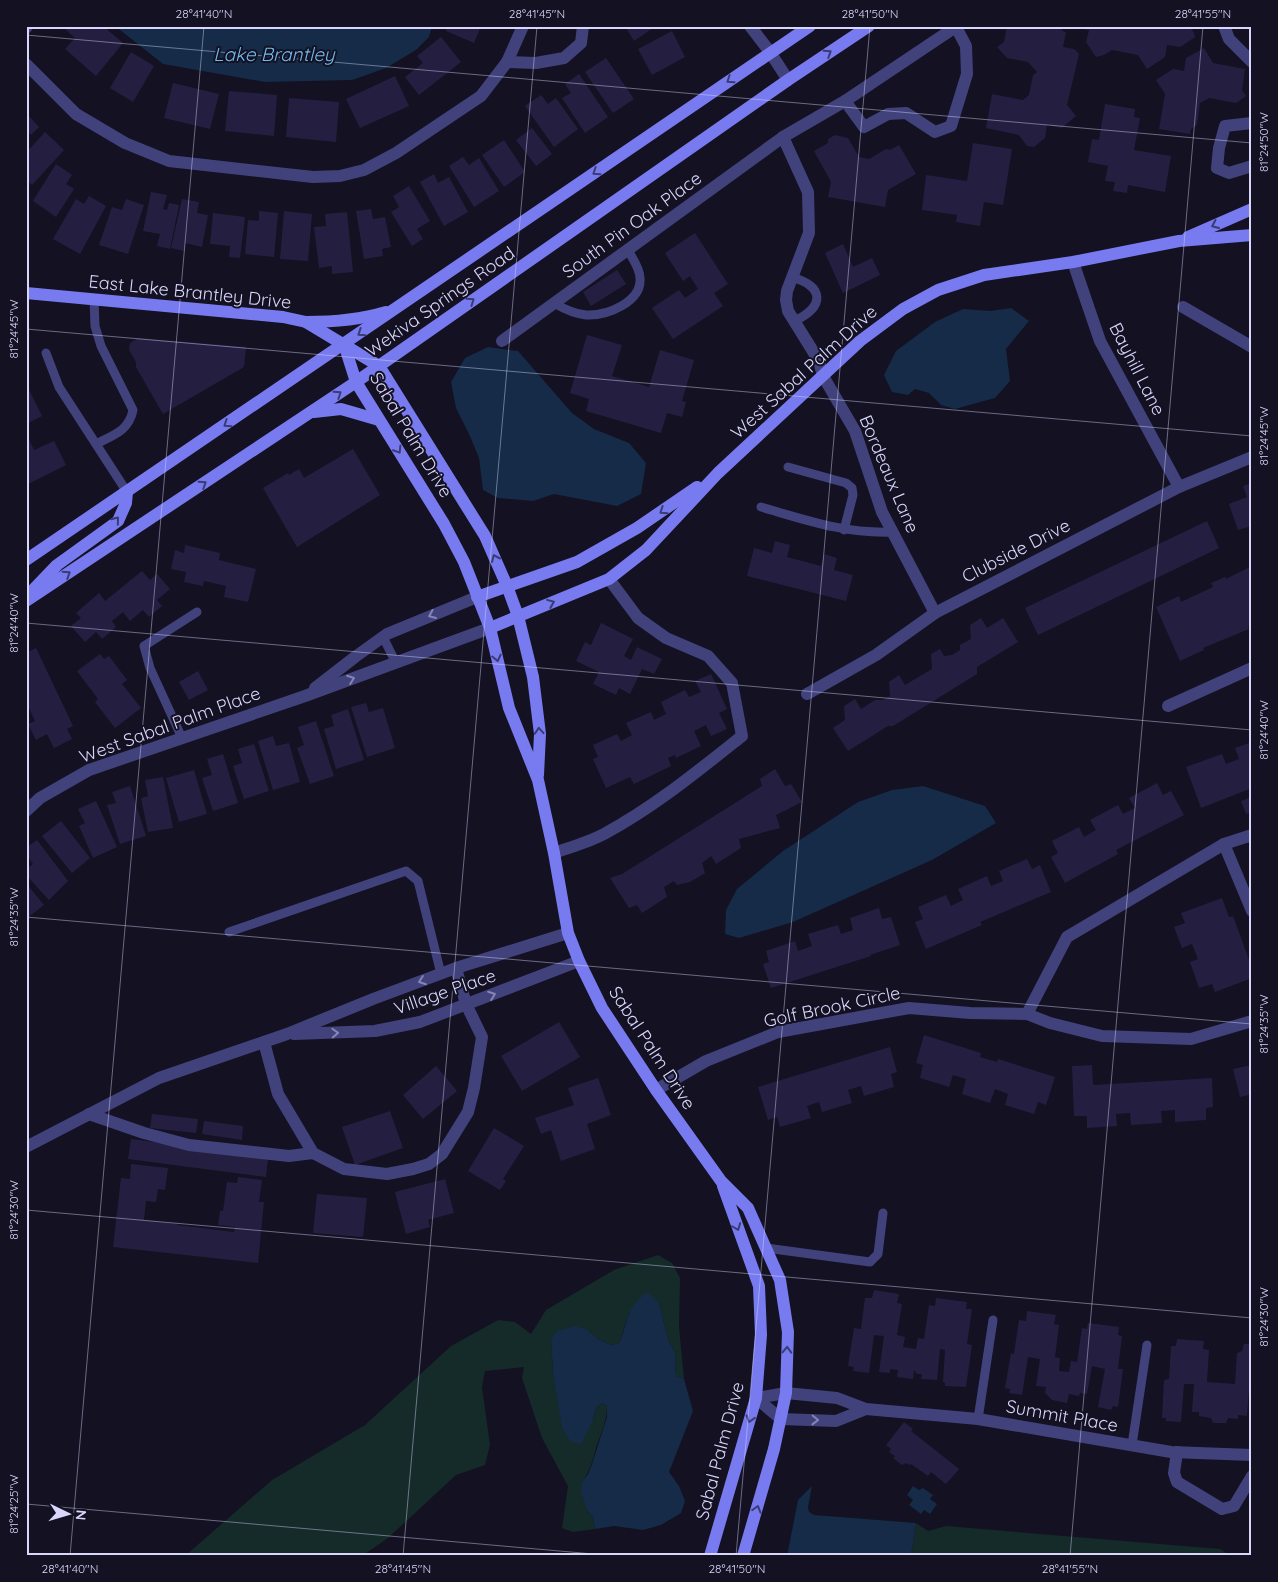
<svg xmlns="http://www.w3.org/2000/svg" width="1278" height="1582" viewBox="0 0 1278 1582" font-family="Quicksand,sans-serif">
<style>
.green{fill:#142b29}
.water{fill:#152b47}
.building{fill:#241f41}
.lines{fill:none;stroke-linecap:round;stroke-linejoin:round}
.lane{stroke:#41427c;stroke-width:9}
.street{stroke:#41427c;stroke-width:12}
.secondary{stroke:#787bf0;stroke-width:12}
.oneway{stroke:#3b3b74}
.oneway2{stroke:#8585b5}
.ticks{fill:none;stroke:#d8d6fa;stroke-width:1;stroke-opacity:0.45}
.labels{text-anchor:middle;stroke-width:4;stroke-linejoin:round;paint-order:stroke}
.street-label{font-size:18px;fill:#d8d6fa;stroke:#131122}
.water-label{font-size:19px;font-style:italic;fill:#70bbef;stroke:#131122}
.neatline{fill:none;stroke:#d8d6fa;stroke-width:2}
.ticks-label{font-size:12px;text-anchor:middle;fill:#d8d6fa}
</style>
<rect width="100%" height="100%" fill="#131122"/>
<!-- green -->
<g class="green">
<path d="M658,1255L672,1263L680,1278L679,1327L684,1379L676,1376L675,1353L668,1339L659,1303L629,1313L619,1343L611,1345L598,1339L588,1330L551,1340L553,1373L557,1391L593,1420L596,1408L602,1403L607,1406C607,1420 602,1431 597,1445C593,1458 591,1470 582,1482L587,1510L593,1517L595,1529L573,1532L562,1528L568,1486L542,1438L522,1378L524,1367L485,1371L482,1387L490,1445L485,1465L456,1475L388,1538L362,1556H185L272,1480L365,1425L451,1346L498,1320L515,1322L531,1334L546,1310L614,1270Z"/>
<polygon points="916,1523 928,1531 946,1526 1220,1549 1231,1556 911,1556"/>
</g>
<!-- water -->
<g class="water">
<polygon points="115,26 432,26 429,37 416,50 386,68 352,80 265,82 163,64"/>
<polygon points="1011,308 1029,321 1006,349 1010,381 995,398 955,409 941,405 929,393 915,389 908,395 892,392 884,375 896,351 935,322 963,309 990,311"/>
<polygon points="488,347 518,351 572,413 594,429 629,443 646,463 641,494 617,506 554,494 533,501 498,498 483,490 479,458 469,434 456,408 451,382 465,358"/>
<polygon points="923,786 985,806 996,823 932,860 793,922 739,938 725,934 726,910 737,889 783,851 858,802 892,790"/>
<path d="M647,1292L659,1303L668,1339L675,1353L676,1376L684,1379L693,1411L669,1472L679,1486L685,1501L681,1513L661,1525L643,1530L614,1526L595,1529L593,1517L587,1510L581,1492L582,1482L588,1474L592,1464L607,1417V1406L602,1403L596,1408L593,1420L581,1444L571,1442L562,1428L553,1373L551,1340L557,1331L576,1326L588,1330L598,1339L611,1345L619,1343C629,1321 625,1308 647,1292Z"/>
<polygon points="812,1486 808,1507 809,1512 814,1515 916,1523 911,1556 787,1556 798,1500"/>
<polygon points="913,1486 919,1490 923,1488 933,1495 930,1499 937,1504 930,1514 924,1510 921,1514 909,1505 913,1500 907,1495"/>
</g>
<!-- building -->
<g class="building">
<polygon points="69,26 103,26 123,43 96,76 65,49 75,38 66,30"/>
<polygon points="448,26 481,26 474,43 446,31"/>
<polygon points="625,26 656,26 634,41"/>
<polygon points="1007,26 1024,26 1040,29 1043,26 1058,26 1063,31 1066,32 1063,47 1074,49 1079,54 1067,105 1076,116 1062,128 1047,125 1045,138 1034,147 1027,146 1019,135 986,128 992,94 1023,100 1029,95 1033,75 1037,72 1028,62 1007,58 997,47 1004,42"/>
<polygon points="1075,26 1189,26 1194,33 1195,37 1180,47 1167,45 1165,57 1147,69 1138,55 1112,50 1104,55 1096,57 1086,42 1089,30 1077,28"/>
<polygon points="672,31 685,57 652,75 638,49"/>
<polygon points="441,37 461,62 419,95 405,77 423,63 417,56"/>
<polygon points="1204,48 1213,63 1245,69 1242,90 1246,96 1236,103 1209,98 1200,103 1197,125 1191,129 1190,134 1159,129 1165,94 1156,80 1173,69 1184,71 1186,58"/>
<polygon points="131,52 154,66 133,102 110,88"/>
<polygon points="606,58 634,99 613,113 585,72"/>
<polygon points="579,74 608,117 585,133 562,98 571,93 565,84"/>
<polygon points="395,76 409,106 360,128 346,99"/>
<polygon points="173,83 219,94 210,129 164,118"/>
<polygon points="229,91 277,95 274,136 225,131"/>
<polygon points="541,95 548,104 556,98 578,129 554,147 525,106"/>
<polygon points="289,98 339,102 336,142 286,137"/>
<polygon points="1105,104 1135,109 1134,117 1140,118 1134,150 1171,156 1165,192 1128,185 1127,193 1113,191 1115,182 1105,181 1108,166 1088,162 1092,139 1099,140"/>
<polygon points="26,113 39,127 31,135 26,129"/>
<polygon points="532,128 552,154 536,166 516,140"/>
<polygon points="45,132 64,150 32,185 26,180 26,153"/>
<polygon points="835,135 848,138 859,157 869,159 886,149 890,150 899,145 916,174 888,190 885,207 828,197 831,182 814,151 828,143 828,139"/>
<polygon points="504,140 525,172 504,187 482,155"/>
<polygon points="973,143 1012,149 1003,205 984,202 980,226 956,222 957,215 922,210 926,175 967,181"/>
<polygon points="463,157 469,165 479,158 499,191 474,207 449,166"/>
<polygon points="56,164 72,175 66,184 74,189 56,217 33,201"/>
<polygon points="434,174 438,183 449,177 468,212 444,226 420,182"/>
<polygon points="409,186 430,221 417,229 423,239 412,246 391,212 399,207 393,196"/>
<polygon points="151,192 167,195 163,209 167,210 169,203 179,205 170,249 157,246 160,234 143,231"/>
<polygon points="89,196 106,206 80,254 53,239 76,199 84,204"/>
<polygon points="126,199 144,205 128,254 99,245 112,207 122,210"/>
<polygon points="182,199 199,202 197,213 208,215 202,247 185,243 184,251 171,248"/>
<polygon points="371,209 373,219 385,217 391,247 382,249 383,256 364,259 356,211"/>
<polygon points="259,211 278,213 274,257 245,254 248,220 259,221"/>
<polygon points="284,211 312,214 308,261 280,259"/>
<polygon points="347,212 353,272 332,274 332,266 319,268 314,227 326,226 325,214"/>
<polygon points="213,213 245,217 240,258 229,257 230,246 210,244"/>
<polygon points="695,233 728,284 714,293 723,306 673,339 652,308 679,290 685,298 698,289 690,276 683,281 665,253"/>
<polygon points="843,244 853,267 872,258 880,275 843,293 825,253"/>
<polygon points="617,270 626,284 591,306 583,292"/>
<polygon points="587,335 622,345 612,376 649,387 660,350 694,360 682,401 686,402 682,417 667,413 661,433 586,411 589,399 570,393"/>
<polygon points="138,338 246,347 244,367 163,414 136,367 136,362 129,350 130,343"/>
<polygon points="26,384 42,416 26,424"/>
<polygon points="26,433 34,450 54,441 66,465 26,485"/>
<polygon points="353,449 380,495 297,547 263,488 288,473 289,475 299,469 304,478"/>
<polygon points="1252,483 1252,526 1238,530 1229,504 1247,497 1243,486"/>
<polygon points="1207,521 1219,548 1038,635 1025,608"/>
<polygon points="775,541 790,545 787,557 821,566 824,554 837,558 834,570 853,575 846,601 747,576 754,548 772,553"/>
<polygon points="185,545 220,553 219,560 256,569 248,602 224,597 226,586 204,581 203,586 184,582 186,572 171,569 175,550 184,553"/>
<polygon points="1252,566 1252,624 1248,626 1249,629 1203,648 1204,650 1180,661 1156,607 1179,596 1181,602 1213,587 1211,583 1225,577 1226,579"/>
<polygon points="142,571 150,580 157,574 170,589 157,600 162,606 149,617 143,610 130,621 123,612 112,621 116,627 102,639 96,632 85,642 71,626 81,618 76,613 99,593 105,601"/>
<polygon points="981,618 987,628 1003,618 1018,642 977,667 977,674 893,726 888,726 848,751 833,728 845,720 844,706 855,699 861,709 875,700 883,700 890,696 889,682 899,675 905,685 932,669 931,654 940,649 944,656 952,655 960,650 960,645 971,639 970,625"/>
<polygon points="601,623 633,639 624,656 631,660 637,647 662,659 654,674 642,669 630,694 619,688 616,695 593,684 599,672 576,661 585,642 591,645"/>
<polygon points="36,648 73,726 67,729 72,739 54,748 47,734 36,740 28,724 35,721 26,702 26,653"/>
<polygon points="100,654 104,659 109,656 127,680 122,684 141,708 115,728 95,702 98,699 77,671"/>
<polygon points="198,671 208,690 189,700 179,682"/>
<polygon points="711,674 727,709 719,713 727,729 711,736 706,725 694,731 701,746 676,758 675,755 668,758 671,766 634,784 630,777 606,788 593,759 598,757 593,745 617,734 621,741 632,735 626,723 651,712 654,720 666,714 661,702 685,690 689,697 701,692 695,681"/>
<polygon points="366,703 369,712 383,708 395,748 367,757 351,707"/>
<polygon points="348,709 364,760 336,769 324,729 334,726 331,715"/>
<polygon points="316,721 334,776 310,784 297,748 304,745 298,727"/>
<polygon points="273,736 276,746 289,743 300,782 273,790 258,741"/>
<polygon points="1252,742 1252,788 1201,808 1186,767 1222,754 1226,764 1239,759 1235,748"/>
<polygon points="254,744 269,791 244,799 233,766 242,763 238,749"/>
<polygon points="223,754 238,803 213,811 202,778 212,775 207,759"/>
<polygon points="775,769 785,786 791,784 802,802 776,815 780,828 739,839 741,848 716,864 711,856 702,863 705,873 690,882 677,885 674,881 664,887 667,897 642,913 637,905 629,908 610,878 622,874 762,786 760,779"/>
<polygon points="194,770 207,814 179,822 166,778"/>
<polygon points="163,777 173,828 148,832 141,798 148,796 145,780"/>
<polygon points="1157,783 1163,795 1171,791 1184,815 1116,850 1118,854 1065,883 1051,857 1058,853 1052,841 1079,827 1084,837 1096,830 1090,820 1118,805 1123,814 1135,808 1129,798"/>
<polygon points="130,786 146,836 120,844 107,805 116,803 112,792"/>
<polygon points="1252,797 1252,812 1246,814 1241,801"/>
<polygon points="96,801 117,847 93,858 79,826 85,823 78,809"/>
<polygon points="61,821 90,858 72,873 42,836"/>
<polygon points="37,840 68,881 49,900 26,875 26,869 33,864 26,854 26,848"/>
<polygon points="1027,859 1032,869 1040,865 1051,892 980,922 982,925 926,949 915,922 923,919 918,907 946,895 951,906 963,900 958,889 987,876 991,886 1003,881 999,871"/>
<polygon points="26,883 44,905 26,919"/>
<polygon points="1222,898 1229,917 1233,916 1252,968 1252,978 1215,992 1212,984 1199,988 1190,962 1198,959 1192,944 1182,948 1174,927 1185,923 1181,913"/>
<polygon points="879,908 882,919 891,917 900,945 870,955 871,956 771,988 763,964 769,962 766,951 795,941 798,951 812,946 808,934 838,925 841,934 853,930 850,918"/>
<polygon points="559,1022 580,1057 522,1091 501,1056"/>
<polygon points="924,1035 981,1053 980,1057 997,1062 998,1059 1055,1077 1046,1105 1038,1102 1034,1114 1005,1105 1008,1094 995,1089 990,1103 962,1094 966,1079 953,1075 949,1087 920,1078 923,1065 916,1063"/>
<polygon points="890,1047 897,1072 891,1074 894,1087 864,1096 861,1086 848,1090 852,1103 822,1112 819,1102 807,1106 811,1118 780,1127 777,1117 768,1120 758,1087"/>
<polygon points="1092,1065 1093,1085 1212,1078 1213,1107 1206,1108 1206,1120 1175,1122 1175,1110 1161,1111 1162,1123 1131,1125 1130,1113 1116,1114 1117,1126 1087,1128 1087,1116 1074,1116 1072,1066"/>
<polygon points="1252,1065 1252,1104 1251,1104 1249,1095 1240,1097 1233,1069"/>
<polygon points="436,1066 457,1091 423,1119 403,1095"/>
<polygon points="598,1078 611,1115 587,1124 595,1149 561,1161 551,1130 541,1134 535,1118 574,1105 568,1088"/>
<polygon points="390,1111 403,1148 355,1165 342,1127"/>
<polygon points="152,1114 198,1119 196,1133 150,1128"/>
<polygon points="204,1121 243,1126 242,1140 202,1134"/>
<polygon points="494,1128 524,1146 503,1179 506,1181 500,1190 468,1171"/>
<polygon points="131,1139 201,1148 268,1159 266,1177 128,1159"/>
<polygon points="131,1164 168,1168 165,1190 158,1189 156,1202 146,1201 144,1220 178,1224 177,1225 234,1232 235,1227 218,1225 220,1211 223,1211 227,1182 237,1183 238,1177 262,1180 259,1202 264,1202 258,1263 113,1247 121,1178 130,1179"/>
<polygon points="445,1179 454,1213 428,1220 430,1227 406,1234 395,1192"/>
<polygon points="317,1194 367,1198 363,1237 313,1233"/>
<polygon points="874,1290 899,1294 897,1303 902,1304 897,1335 905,1337 903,1347 916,1349 918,1338 924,1339 929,1305 935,1306 936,1298 967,1302 966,1309 972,1309 967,1344 972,1345 966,1387 945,1386 945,1383 943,1382 945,1350 940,1349 937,1380 921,1379 922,1374 917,1374 914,1370 913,1379 897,1377 898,1370 890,1369 890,1373 879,1372 884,1336 874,1335 869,1373 853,1371 854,1367 848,1366 854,1328 861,1329 865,1298 872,1298"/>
<polygon points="1027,1311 1056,1315 1054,1324 1059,1325 1055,1357 1060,1358 1059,1371 1069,1372 1071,1361 1077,1362 1082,1328 1087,1329 1088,1323 1119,1327 1118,1335 1122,1336 1118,1369 1123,1369 1118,1407 1113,1406 1111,1410 1098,1407 1105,1369 1092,1366 1087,1394 1080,1393 1079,1396 1069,1394 1067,1403 1052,1400 1045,1393 1046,1387 1036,1386 1040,1359 1028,1357 1022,1395 1009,1393 1010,1389 1005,1388 1011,1353 1014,1354 1019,1320 1026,1321"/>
<polygon points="1177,1339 1204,1341 1203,1349 1209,1350 1207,1382 1235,1384 1237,1353 1242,1351 1244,1344 1252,1344 1252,1389 1249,1389 1247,1416 1238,1415 1238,1419 1228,1418 1226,1423 1213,1423 1211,1418 1199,1416 1199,1412 1192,1412 1194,1384 1184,1384 1181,1422 1166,1421 1166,1418 1162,1418 1164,1380 1169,1379 1171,1346 1176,1346"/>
<polygon points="904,1422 913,1429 911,1431 959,1469 946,1484 931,1472 928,1476 911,1464 909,1465 906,1463 902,1465 893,1458 895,1456 889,1452 891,1449 886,1445"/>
</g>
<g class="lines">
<!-- lane -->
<g class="lane">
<path d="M791,277C825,286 825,307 794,321"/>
<path d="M94,299L95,326L101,346L133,410C129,431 113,435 96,444"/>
<path d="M554,303C564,309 575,314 586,315C607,316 642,302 640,278C640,268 632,258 628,250"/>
<polyline points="46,353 59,387 127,492"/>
<polyline points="788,467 846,483 852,488 853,495 844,530"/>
<path d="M761,507C806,520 845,534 893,532"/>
<polyline points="383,637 396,663"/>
<polyline points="182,738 150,668 144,646 197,612"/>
<polyline points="229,932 406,871 418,881 441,974"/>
<polyline points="766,1248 870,1262 878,1254 883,1213"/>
<polyline points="978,1419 993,1320"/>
<polyline points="1132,1445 1147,1345"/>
</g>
<!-- street -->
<g class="street">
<polyline points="750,26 770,52 788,80"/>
<polyline points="1224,26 1229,39 1252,62"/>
<polyline points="26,28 27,26"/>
<polyline points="507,62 536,63 564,58 581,43 583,26"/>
<polyline points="26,64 76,114 125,143 169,161 313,177 340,176 364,170 396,153 481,96 507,62 523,26"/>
<polyline points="845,101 864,127 888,114 906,113 935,132 951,126 967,74 966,46 956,27"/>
<polyline points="1252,123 1225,126 1219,148 1217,168 1229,173 1252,166"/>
<polyline points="783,137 808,192 809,233 787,291 786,300 788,311 819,361 823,376 855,431 882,512 935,613"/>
<polyline points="1073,262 1100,341 1179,487"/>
<polyline points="1183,307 1252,347"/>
<polyline points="502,341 783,137 845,101 957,26"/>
<polyline points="315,688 355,657 387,634 477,597"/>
<polyline points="807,694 876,655 935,613 1179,487 1252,457"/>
<polyline points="1168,706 1252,668"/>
<polyline points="26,811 40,798 89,770 305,696 490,628"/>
<polyline points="1224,844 1252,911"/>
<path d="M554,853C571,847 589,842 604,834C654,807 698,771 742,736L732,683L708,656L666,638L638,618L609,579"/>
<polyline points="1027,1014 1067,937 1224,844 1252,835"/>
<polyline points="294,1034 375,1031 420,1022 579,961"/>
<polyline points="264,1042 278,1094 313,1153 344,1169 387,1174 413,1169 429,1164 442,1154 468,1112 474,1088 482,1037 466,1004 456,968"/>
<polyline points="656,1090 706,1061 778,1032 909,1008 970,1013 1027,1014 1050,1023 1102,1036 1191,1039 1252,1021"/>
<polyline points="89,1114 144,1133 189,1145 289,1156 313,1153"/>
<polyline points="26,1147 159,1078 287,1034 373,999 456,968 568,933"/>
<polyline points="756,1398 786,1393 837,1398 866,1409 978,1419 1171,1452 1252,1455"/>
<polyline points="756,1398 781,1419 836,1421 866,1409"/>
<polyline points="1177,1452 1174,1473 1177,1482 1222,1509 1234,1506 1252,1476"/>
</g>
<!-- secondary -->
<g class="secondary">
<polyline points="1188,237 1252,209"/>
<polyline points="26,293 283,317 306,322 379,366 485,536 507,586 518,616 533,677 540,734 538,775"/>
<path d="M306,322C334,322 359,320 386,312"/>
<polyline points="344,344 356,382 444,524 464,562 490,628 509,708 538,780 554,853 568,933 579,961 602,1008 656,1090 721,1181 748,1208 780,1280 788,1332 786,1393 774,1449 743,1556"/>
<polyline points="314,412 341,409 379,420"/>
<polyline points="26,560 810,26"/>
<polyline points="33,590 57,565 118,521 126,503 127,492"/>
<polyline points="477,597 577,562 637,528 697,487"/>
<polyline points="26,601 356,382 788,80 869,26"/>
<polyline points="490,628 609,579 646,550 718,473 860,341 903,309 938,290 984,275 1073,262 1179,241 1252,235"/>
<polyline points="710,1556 756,1398 761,1335 759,1286 723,1186"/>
</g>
</g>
<!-- one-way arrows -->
<defs><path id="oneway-chevron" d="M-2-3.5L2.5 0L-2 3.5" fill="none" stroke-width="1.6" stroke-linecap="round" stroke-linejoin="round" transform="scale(1.25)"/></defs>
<g class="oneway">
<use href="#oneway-chevron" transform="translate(828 53) rotate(-33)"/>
<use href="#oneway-chevron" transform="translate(730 80) rotate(146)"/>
<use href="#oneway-chevron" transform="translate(596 172) rotate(146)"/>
<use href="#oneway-chevron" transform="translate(1215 225) rotate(156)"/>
<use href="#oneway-chevron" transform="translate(471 301) rotate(-35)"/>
<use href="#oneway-chevron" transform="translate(361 333) rotate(146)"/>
<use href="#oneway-chevron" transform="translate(338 394) rotate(-34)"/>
<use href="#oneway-chevron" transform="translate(227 424) rotate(146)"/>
<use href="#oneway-chevron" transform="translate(398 450) rotate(58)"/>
<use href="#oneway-chevron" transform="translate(203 484) rotate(-33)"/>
<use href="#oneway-chevron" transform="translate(663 511) rotate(146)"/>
<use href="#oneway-chevron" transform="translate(116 520) rotate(-51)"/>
<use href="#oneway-chevron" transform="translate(495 558) rotate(-114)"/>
<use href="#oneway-chevron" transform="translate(67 574) rotate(-33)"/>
<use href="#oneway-chevron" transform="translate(551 603) rotate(-22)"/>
<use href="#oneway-chevron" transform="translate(497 658) rotate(77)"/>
<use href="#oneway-chevron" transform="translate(539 731) rotate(-94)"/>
<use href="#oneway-chevron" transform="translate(737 1227) rotate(69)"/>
<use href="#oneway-chevron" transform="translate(787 1350) rotate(-88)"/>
<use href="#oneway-chevron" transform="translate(750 1419) rotate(107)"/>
<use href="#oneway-chevron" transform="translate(757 1509) rotate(-74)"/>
</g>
<g class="oneway2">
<use href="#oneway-chevron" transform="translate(432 615) rotate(157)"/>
<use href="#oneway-chevron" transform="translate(351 679) rotate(-20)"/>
<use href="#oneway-chevron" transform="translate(422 981) rotate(160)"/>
<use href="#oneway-chevron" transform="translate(492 995) rotate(-20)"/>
<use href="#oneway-chevron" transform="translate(335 1033) rotate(-2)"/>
<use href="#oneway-chevron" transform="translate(815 1420) rotate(1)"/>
</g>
<!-- ticks -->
<path class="ticks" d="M26,35L1252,143M26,329L1252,436M26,623L1252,730M26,917L1252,1024M26,1210L1252,1318M26,1504L616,1556M70,1556L204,26M403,1556L537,26M736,1556L870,26M1070,1556L1203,26"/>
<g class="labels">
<!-- street labels -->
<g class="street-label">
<text transform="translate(632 225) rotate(-36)" y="6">South Pin Oak Place</text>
<text transform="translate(190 292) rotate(6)" y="6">East Lake Brantley Drive</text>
<text transform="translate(440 302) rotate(-35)" y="6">Wekiva Springs Road</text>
<text transform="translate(1137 369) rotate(63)" y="6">Bayhill Lane</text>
<text transform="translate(804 372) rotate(-42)" y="6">West Sabal Palm Drive</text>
<text transform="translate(411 435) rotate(59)" y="6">Sabal Palm Drive</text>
<text transform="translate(889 474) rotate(67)" y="6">Bordeaux Lane</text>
<text transform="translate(1016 551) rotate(-27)" y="6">Clubside Drive</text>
<text transform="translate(170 725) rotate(-20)" y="6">West Sabal Palm Place</text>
<text transform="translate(445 992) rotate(-19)" y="6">Village Place</text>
<text transform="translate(832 1007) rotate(-12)" y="6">Golf Brook Circle</text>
<text transform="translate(652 1048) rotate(57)" y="6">Sabal Palm Drive</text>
<text transform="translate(1062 1416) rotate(10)" y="6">Summit Place</text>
<text transform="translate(720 1451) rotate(-75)" y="6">Sabal Palm Drive</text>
</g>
<!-- water labels -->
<g class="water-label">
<text x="274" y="61">Lake Brantley</text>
</g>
</g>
<!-- border -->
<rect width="1278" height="1582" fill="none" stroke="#131122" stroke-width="55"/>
<!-- north arrow -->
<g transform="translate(68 1514) rotate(95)" stroke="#131122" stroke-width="4" paint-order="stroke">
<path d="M0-4L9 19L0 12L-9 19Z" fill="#d8d6fa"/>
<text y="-8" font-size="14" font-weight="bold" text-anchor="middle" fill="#d8d6fa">N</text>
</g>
<rect x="28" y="28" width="1222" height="1526" class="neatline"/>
<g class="ticks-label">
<text x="204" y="18">28°41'40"N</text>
<text x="537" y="18">28°41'45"N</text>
<text x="870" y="18">28°41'50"N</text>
<text x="1203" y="18">28°41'55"N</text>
<text transform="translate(1264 142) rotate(-90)" y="4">81°24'50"W</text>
<text transform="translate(14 329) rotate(-90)" y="4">81°24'45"W</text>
<text transform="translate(1264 436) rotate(-90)" y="4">81°24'45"W</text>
<text transform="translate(14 623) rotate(-90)" y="4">81°24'40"W</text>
<text transform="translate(1264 730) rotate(-90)" y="4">81°24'40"W</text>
<text transform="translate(14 917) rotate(-90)" y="4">81°24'35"W</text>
<text transform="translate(1264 1024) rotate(-90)" y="4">81°24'35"W</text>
<text transform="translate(14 1210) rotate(-90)" y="4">81°24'30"W</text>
<text transform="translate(1264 1317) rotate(-90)" y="4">81°24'30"W</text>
<text transform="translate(14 1504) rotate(-90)" y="4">81°24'25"W</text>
<text x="70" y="1573">28°41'40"N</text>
<text x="403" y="1573">28°41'45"N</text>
<text x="737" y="1573">28°41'50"N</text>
<text x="1070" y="1573">28°41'55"N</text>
</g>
</svg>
